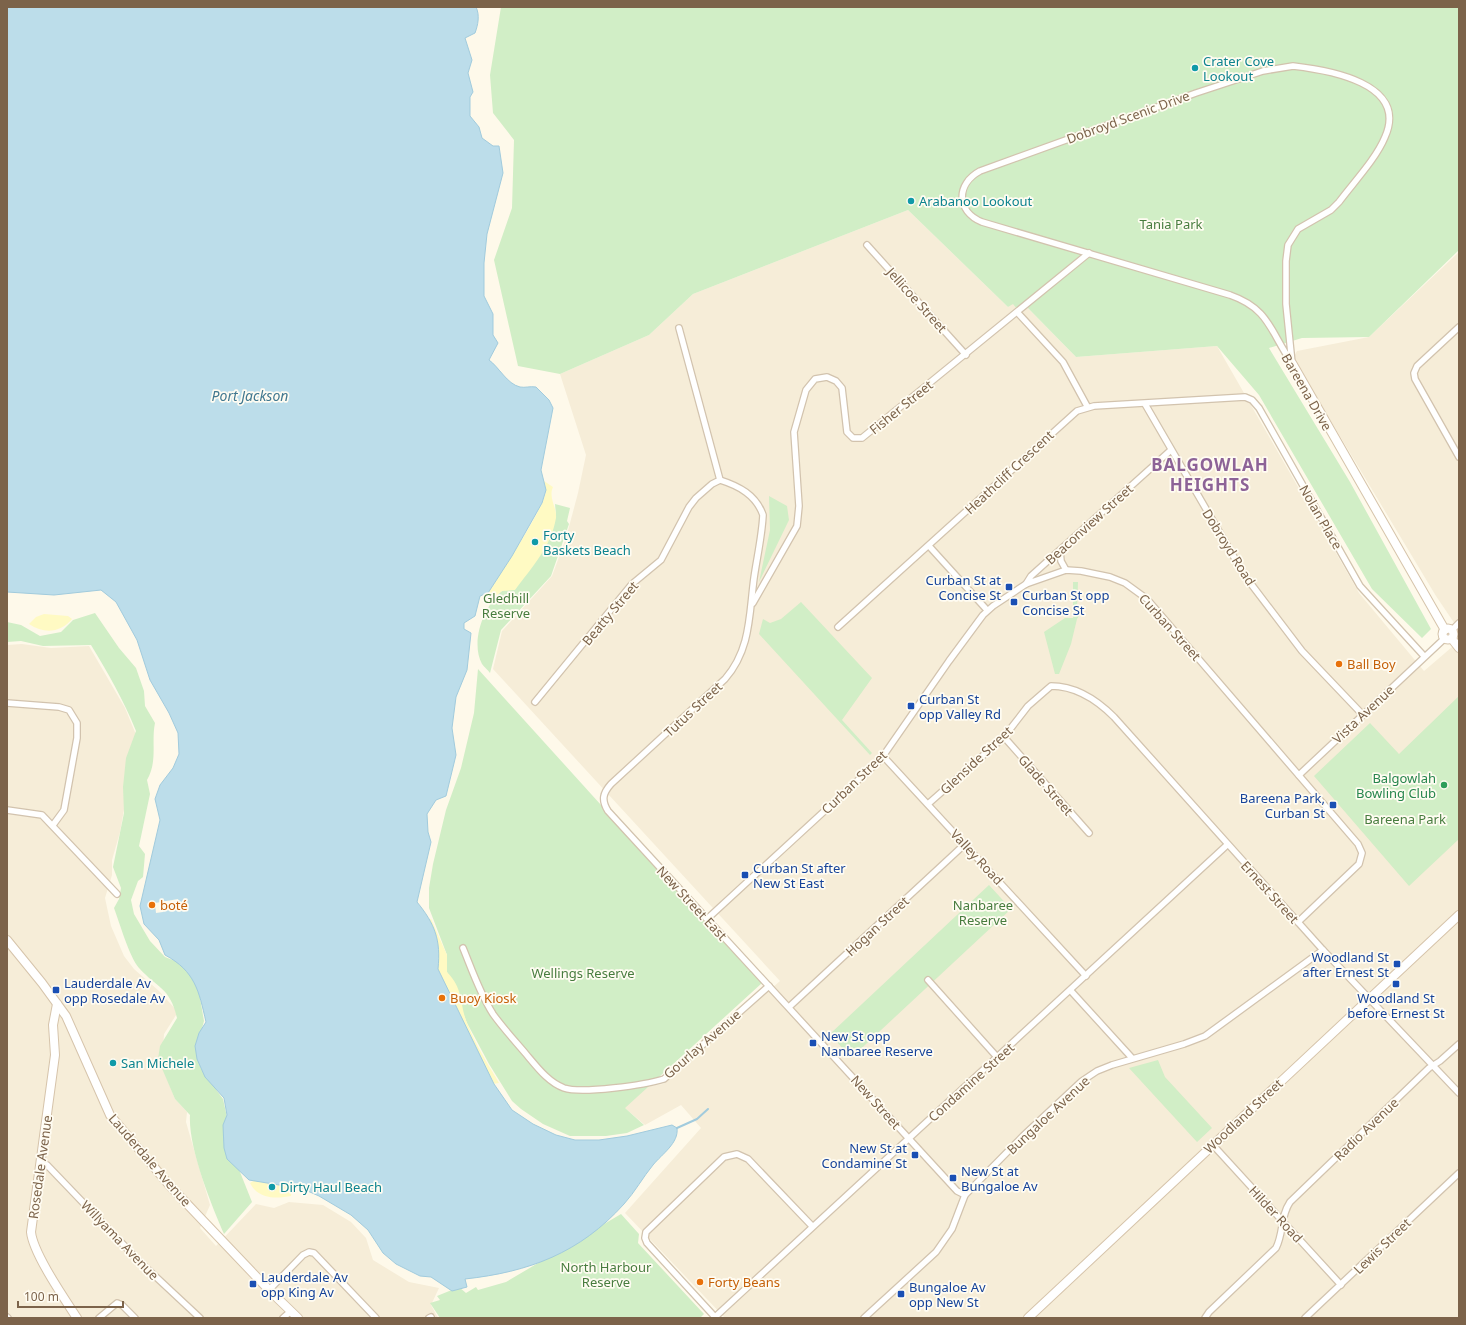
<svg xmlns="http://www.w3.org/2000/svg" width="1466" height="1325" viewBox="0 0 1466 1325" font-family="'Noto Sans',sans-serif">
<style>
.residential{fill:#f6edd8}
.green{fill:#d1eec6}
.sand{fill:#fffac3}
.water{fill:#bcddea;stroke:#a1cbdd}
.pier{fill:#fef9ea}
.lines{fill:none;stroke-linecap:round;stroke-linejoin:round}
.stream{stroke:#a1cbdd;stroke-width:2}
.street-casing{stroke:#d2c3ae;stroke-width:8}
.secondary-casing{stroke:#d6c4ab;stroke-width:10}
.street{stroke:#fff;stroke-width:5.5}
.secondary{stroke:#fff;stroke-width:8}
.culture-dot{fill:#0f9aa8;stroke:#fffcf2;stroke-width:1.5}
.transit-dot{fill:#1a4fb4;stroke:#fffcf2;stroke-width:1.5}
.food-dot{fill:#e8710a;stroke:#fffcf2;stroke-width:1.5}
.leisure-dot{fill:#2e9e5b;stroke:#fffcf2;stroke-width:1.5}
.labels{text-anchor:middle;stroke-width:3.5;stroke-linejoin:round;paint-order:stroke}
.culture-label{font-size:13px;fill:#0d838f;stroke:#fffcf2;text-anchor:start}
.street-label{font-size:13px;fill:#7c634a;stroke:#fffcf2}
.park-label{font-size:13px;fill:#477c3e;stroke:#fffcf2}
.transit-label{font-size:13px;fill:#164399;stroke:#fffcf2;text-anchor:start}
.food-label{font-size:13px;fill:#c56008;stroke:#fffcf2;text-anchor:start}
.leisure-label{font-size:13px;fill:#27864d;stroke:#fffcf2;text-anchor:end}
.water-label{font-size:14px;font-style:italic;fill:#417890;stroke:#fffcf2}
.district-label{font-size:17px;font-weight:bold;letter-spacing:1px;fill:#8d6397;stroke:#fffcf2}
</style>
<rect width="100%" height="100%" fill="#fef9ea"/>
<!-- residential -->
<g class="residential">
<polygon points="908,210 1008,307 1019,299 1076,357 1217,346 1359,593 1424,671 1459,641 1459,1318 725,1318 625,1213 701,1128 681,1105 645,1125 608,1094 663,1084 780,981 493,669 502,631 552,576 566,538 578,493 586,455 560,374 649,335 693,294"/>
<polygon points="1459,252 1459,630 1436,596 1293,358 1297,351 1369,337"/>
<polygon points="22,644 51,648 89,646 125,708 137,737 120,832 112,860 112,875 105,898 111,926 124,956 134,969 159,991 178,1012 164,1034 162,1066 175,1099 187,1112 186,1122 210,1205 200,1228 216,1246 256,1204 274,1208 289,1202 323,1205 351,1222 366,1238 373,1260 409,1282 439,1288 431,1305 438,1318 7,1318 7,645"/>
</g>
<!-- green -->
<g class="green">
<polygon points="501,7 1459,7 1459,250 1369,337 1302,338 1269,348 1350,482 1431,629 1422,638 1372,589 1259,395 1217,346 1076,357 1024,304 1017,309 1013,304 1008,307 908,210 693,294 649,335 560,374 518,366 494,260 512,208 514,140 493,113 490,75"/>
<polygon points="769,496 787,506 789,520 759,582 770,530"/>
<path d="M555,504L570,508L567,521L569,524L551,576L501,630L490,673C488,670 484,667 482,664C470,642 484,605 502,591L556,515Z"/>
<polygon points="1073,582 1078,582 1077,609 1083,610 1077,619 1071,644 1059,674 1055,674 1044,632 1065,618 1073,618"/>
<polygon points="801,602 872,678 842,720 872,753 870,755 759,634 763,619 770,623 781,619"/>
<path d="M95,613L119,648L136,668L144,691L145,706L155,723C151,742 158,761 147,780L150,794L139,846L145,854L143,877L138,881L131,900L134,914L150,941L165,957L180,963L190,971L199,992L204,1021L196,1050L201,1069L223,1099L238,1167L252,1202L224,1234C211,1204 188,1147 190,1115L175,1099L158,1059L160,1046L177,1018C170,987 157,988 139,968C129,956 120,924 114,908L119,899L121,888L113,867L124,813L123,787L126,758L136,731C124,701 108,673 91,645L43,646L21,641L7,642V622L21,625L40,636L61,632L73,620Z"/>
<polygon points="478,669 762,983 625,1108 644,1125 627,1133 606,1136 570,1136 543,1124 521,1109 512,1101 489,1064 467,1023 447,972 447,955 429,908 429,888 433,864 446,810 461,768 474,713"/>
<polygon points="1459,696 1459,839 1409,886 1314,776 1370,723 1399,754"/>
<polygon points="989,885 1011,909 851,1058 830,1034"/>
<polygon points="1158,1060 1165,1077 1212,1128 1197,1142 1129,1068"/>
<polygon points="621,1214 639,1234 638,1243 704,1314 700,1318 440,1318 430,1303 440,1300 437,1296 459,1287 466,1293 476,1287 478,1290 506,1282"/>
</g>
<!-- sand -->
<g class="sand">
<path d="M544,481L553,487C548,498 557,507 556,518C551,547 532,567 515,590L502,591L496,596L488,593C499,575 546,506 546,490C546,487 544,483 544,481Z"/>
<path d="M44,614L68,616L72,619C60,633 44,634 29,624L36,617Z"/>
<path d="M431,919L447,955V972C464,990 459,1002 467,1023C475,1044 488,1064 499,1083L492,1084L427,948V921Z"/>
<path d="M255,1180L293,1184L291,1196C276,1199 258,1199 250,1183Z"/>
</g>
<!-- water -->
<path class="water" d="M7,7H476C480,15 478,25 475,33L465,38L472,60L468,73L473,92L470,97V116L479,127L482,138L493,146H499L503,173L487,234L484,263V296L493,314V335L498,343L489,360C499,367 507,384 520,387C525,388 530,386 536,387L549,400L553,408L541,470L546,490L542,503L512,556L488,593L480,596L475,616L464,623V629L471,633L467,670L456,697L452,728L456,755L446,796L436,800L427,814L428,832L431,842L417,902C435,924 441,940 438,969L494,1084L512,1110L533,1124L556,1135L575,1140H599L627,1136L672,1125L677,1128C679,1143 662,1154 653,1165C643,1177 635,1192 624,1204C580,1253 529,1272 465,1279L467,1287L452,1291L431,1277L420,1276L396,1264L383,1253L368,1230L351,1215L319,1196L294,1185H279L249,1180L227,1159L224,1148L223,1125L227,1115L224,1098L205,1077L197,1059L195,1046L199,1033L206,1022C199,991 195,971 165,955L159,940L144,924L140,906L160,820L155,799L160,785L173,768L179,754L178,733L169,713L150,680L137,640L116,602L101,590L54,595L7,592Z"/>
<!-- pier -->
<polygon class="pier" points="178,899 179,909 177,909 176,902 170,903 171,909 169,909 168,905 163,906 163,912 156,913 155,903"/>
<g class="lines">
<!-- stream -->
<polyline class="stream" points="677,1128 697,1119 708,1109"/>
<defs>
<g id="street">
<path d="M1293,66C1328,70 1409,83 1385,137C1376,159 1353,183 1339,202L1331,210L1298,229L1288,245L1286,261V304L1292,363C1270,332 1270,309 1230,295L982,222C956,211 956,184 980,171L1196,93L1263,71Z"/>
<polyline points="867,245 966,355"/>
<polyline points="1018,313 1063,362 1087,406"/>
<polyline points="1459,327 1417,366 1414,373 1415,379 1459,457"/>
<polyline points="1145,404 1245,576 1302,651 1362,714"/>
<path d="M720,480C739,486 756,495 763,515C762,536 757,557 754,578C749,615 751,649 725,679L611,784C603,793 601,800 608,811L957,1191L965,1195"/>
<polyline points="929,546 987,610"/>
<polyline points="1060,551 1061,561 1066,570"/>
<polyline points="1026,584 1031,576 1171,450"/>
<polyline points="753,603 797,526 799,506 794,432 806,390 815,379 827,377 836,381 842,388 847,432 853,438 862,438 1089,253"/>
<polyline points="838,627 1077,411 1094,406 1245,397 1252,400 1259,408 1360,586 1424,656"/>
<polyline points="1452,630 1459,623"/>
<polyline points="535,702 632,584 661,560 689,507 696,498 712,484 720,480 679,328"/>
<polyline points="7,703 59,707 69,710 77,723 77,738 64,810 53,825"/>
<polyline points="1004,737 1089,833"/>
<polyline points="883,756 1086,976"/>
<polyline points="1299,775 1445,638"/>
<path d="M928,804L1004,737L1028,706L1051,686C1076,686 1096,699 1114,717L1323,950L1459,1093"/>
<polyline points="7,810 42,815 117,894"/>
<polyline points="707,919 881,759 949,661 983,615 993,606 1026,584 1066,570 1081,571 1110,577 1125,583 1147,599 1358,844 1362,853 1359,864 1298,922"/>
<path d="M463,948C472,970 480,994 493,1014C503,1028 515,1041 526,1054C537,1067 548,1082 564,1088C582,1094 645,1085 664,1079L769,986"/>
<polyline points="928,980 997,1057"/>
<polyline points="1071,991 1132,1058"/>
<polyline points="789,1007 965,844"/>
<polyline points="1212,1144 1341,1285"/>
<polyline points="41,1162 47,1165 140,1262 200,1318"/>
<polyline points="269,1290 303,1255 309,1252 314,1253 376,1318"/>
<polyline points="7,1317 8,1318"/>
<polyline points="715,1317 647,1243 645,1238 646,1232 724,1157 737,1154 748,1159 812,1226"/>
<polyline points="99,1318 117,1303 122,1305 135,1318"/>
<polyline points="283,1318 291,1311"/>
<polyline points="429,1318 431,1317"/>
<polyline points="714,1318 1227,845"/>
<polyline points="864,1318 936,1252 952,1229 965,1195 1023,1136 1082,1081 1097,1071 1112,1065 1184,1044 1205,1036 1323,950"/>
<path d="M1205,1318L1209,1312L1276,1248C1284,1232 1280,1217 1290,1202L1429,1068L1440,1061L1459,1044"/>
<polyline points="1305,1318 1459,1173"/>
</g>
<g id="secondary">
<polyline points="1292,363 1445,630"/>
<circle cx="1448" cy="634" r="5.5"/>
<polyline points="1452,639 1459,648"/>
<polyline points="7,940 42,983 66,1016 110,1115 170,1186 269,1290 298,1318"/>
<path d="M57,1004L53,1025L55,1055L31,1232C33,1253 64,1298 77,1318"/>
<polyline points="1028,1318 1459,915"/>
</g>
</defs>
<!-- street casing -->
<use href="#street" class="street-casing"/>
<!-- secondary casing -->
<use href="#secondary" class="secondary-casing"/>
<!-- street -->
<use href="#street" class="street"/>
<!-- secondary -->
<use href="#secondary" class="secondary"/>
</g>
<!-- markers -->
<g class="culture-dot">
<circle cx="1195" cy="68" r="4"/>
<circle cx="911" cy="201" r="4"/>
<circle cx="535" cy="542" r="4"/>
<circle cx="113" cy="1063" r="4"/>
<circle cx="272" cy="1187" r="4"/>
</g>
<g class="transit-dot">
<rect x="1005" y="583" width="8" height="8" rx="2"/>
<rect x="1010" y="598" width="8" height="8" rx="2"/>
<rect x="907" y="702" width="8" height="8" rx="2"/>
<rect x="1329" y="801" width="8" height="8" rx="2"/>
<rect x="741" y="871" width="8" height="8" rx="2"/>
<rect x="1393" y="960" width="8" height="8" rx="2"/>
<rect x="1392" y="980" width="8" height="8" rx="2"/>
<rect x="52" y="986" width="8" height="8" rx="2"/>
<rect x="809" y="1039" width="8" height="8" rx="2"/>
<rect x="911" y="1151" width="8" height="8" rx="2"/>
<rect x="949" y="1174" width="8" height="8" rx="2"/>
<rect x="249" y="1280" width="8" height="8" rx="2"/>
<rect x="897" y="1290" width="8" height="8" rx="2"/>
</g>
<g class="food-dot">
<circle cx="1339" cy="664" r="4"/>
<circle cx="152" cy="905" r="4"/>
<circle cx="442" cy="998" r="4"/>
<circle cx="700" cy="1282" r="4"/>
</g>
<circle class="leisure-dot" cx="1444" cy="785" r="4"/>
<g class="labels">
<!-- culture labels -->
<g class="culture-label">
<text x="1203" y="66">Crater Cove<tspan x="1203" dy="15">Lookout</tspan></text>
<text x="919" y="206">Arabanoo Lookout</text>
<text x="543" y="540">Forty<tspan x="543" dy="15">Baskets Beach</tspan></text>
<text x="121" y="1068">San Michele</text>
<text x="280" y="1192">Dirty Haul Beach</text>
</g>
<!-- street labels -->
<g class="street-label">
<text transform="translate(1128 117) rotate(-20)" y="5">Dobroyd Scenic Drive</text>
<text transform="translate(917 300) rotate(48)" y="5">Jellicoe Street</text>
<text transform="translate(1307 392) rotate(60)" y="5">Bareena Drive</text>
<text transform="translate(901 407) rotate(-39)" y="5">Fisher Street</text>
<text transform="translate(1009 472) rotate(-43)" y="5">Heathcliff Crescent</text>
<text transform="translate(1321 517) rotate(60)" y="5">Nolan Place</text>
<text transform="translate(1089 524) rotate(-42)" y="5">Beaconview Street</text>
<text transform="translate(1229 547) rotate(58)" y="5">Dobroyd Road</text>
<text transform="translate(610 613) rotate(-50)" y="5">Beatty Street</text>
<text transform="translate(1170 627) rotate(48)" y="5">Curban Street</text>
<text transform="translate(693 709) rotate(-43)" y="5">Tutus Street</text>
<text transform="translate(1363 714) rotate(-43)" y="5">Vista Avenue</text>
<text transform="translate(976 760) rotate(-43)" y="5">Glenside Street</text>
<text transform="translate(854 782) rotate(-44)" y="5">Curban Street</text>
<text transform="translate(1046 785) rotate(49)" y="5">Glade Street</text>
<text transform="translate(977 857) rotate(47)" y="5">Valley Road</text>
<text transform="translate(1270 892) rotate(48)" y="5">Ernest Street</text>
<text transform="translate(692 903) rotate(47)" y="5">New Street East</text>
<text transform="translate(877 926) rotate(-43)" y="5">Hogan Street</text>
<text transform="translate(702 1044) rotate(-41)" y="5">Gourlay Avenue</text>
<text transform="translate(971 1082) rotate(-42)" y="5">Condamine Street</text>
<text transform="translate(876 1102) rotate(48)" y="5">New Street</text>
<text transform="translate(1048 1115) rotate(-43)" y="5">Bungaloe Avenue</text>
<text transform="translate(1243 1116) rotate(-43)" y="5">Woodland Street</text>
<text transform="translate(1366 1129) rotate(-44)" y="5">Radio Avenue</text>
<text transform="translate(150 1160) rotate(49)" y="5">Lauderdale Avenue</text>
<text transform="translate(40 1167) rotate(-82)" y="5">Rosedale Avenue</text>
<text transform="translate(1276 1214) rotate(47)" y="5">Hilder Road</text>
<text transform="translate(120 1240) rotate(46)" y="5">Willyama Avenue</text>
<text transform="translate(1382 1246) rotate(-44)" y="5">Lewis Street</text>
</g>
<!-- park labels -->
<g class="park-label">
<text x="1171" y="229">Tania Park</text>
<text x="506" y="603">Gledhill<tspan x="506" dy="15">Reserve</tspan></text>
<text x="1405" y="824">Bareena Park</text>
<text x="983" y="910">Nanbaree<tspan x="983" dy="15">Reserve</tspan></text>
<text x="583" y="978">Wellings Reserve</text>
<text x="606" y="1272">North Harbour<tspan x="606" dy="15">Reserve</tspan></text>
</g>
<!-- transit labels -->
<g class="transit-label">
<text x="1001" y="585" text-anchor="end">Curban St at<tspan x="1001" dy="15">Concise St</tspan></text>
<text x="1022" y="600">Curban St opp<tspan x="1022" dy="15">Concise St</tspan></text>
<text x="919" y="704">Curban St<tspan x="919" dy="15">opp Valley Rd</tspan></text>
<text x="1325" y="803" text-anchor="end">Bareena Park,<tspan x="1325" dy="15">Curban St</tspan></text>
<text x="753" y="873">Curban St after<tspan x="753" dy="15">New St East</tspan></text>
<text x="1389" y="962" text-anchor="end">Woodland St<tspan x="1389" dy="15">after Ernest St</tspan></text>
<text x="64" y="988">Lauderdale Av<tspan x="64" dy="15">opp Rosedale Av</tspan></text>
<text x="1396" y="1003" text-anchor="middle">Woodland St<tspan x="1396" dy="15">before Ernest St</tspan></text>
<text x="821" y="1041">New St opp<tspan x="821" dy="15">Nanbaree Reserve</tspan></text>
<text x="907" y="1153" text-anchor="end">New St at<tspan x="907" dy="15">Condamine St</tspan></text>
<text x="961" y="1176">New St at<tspan x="961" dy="15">Bungaloe Av</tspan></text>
<text x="261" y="1282">Lauderdale Av<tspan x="261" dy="15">opp King Av</tspan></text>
<text x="909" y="1292">Bungaloe Av<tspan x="909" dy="15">opp New St</tspan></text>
</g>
<!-- food labels -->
<g class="food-label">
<text x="1347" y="669">Ball Boy</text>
<text x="160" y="910">boté</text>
<text x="450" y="1003">Buoy Kiosk</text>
<text x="708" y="1287">Forty Beans</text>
</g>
<!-- leisure labels -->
<g class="leisure-label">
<text x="1436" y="783">Balgowlah<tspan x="1436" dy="15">Bowling Club</tspan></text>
</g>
<!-- water labels -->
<g class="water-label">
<text x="250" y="401">Port Jackson</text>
</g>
<!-- district labels -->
<g class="district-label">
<text x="1210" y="471">BALGOWLAH<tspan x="1210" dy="20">HEIGHTS</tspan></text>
</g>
</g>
<!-- border -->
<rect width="1466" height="1325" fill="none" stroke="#7c634a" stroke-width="16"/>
<!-- scale -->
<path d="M18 1301v6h105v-6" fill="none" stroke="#7c634a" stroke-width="2"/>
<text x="24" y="1301" font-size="12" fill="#7c634a" stroke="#fffcf2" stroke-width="3" paint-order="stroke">100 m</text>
</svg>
